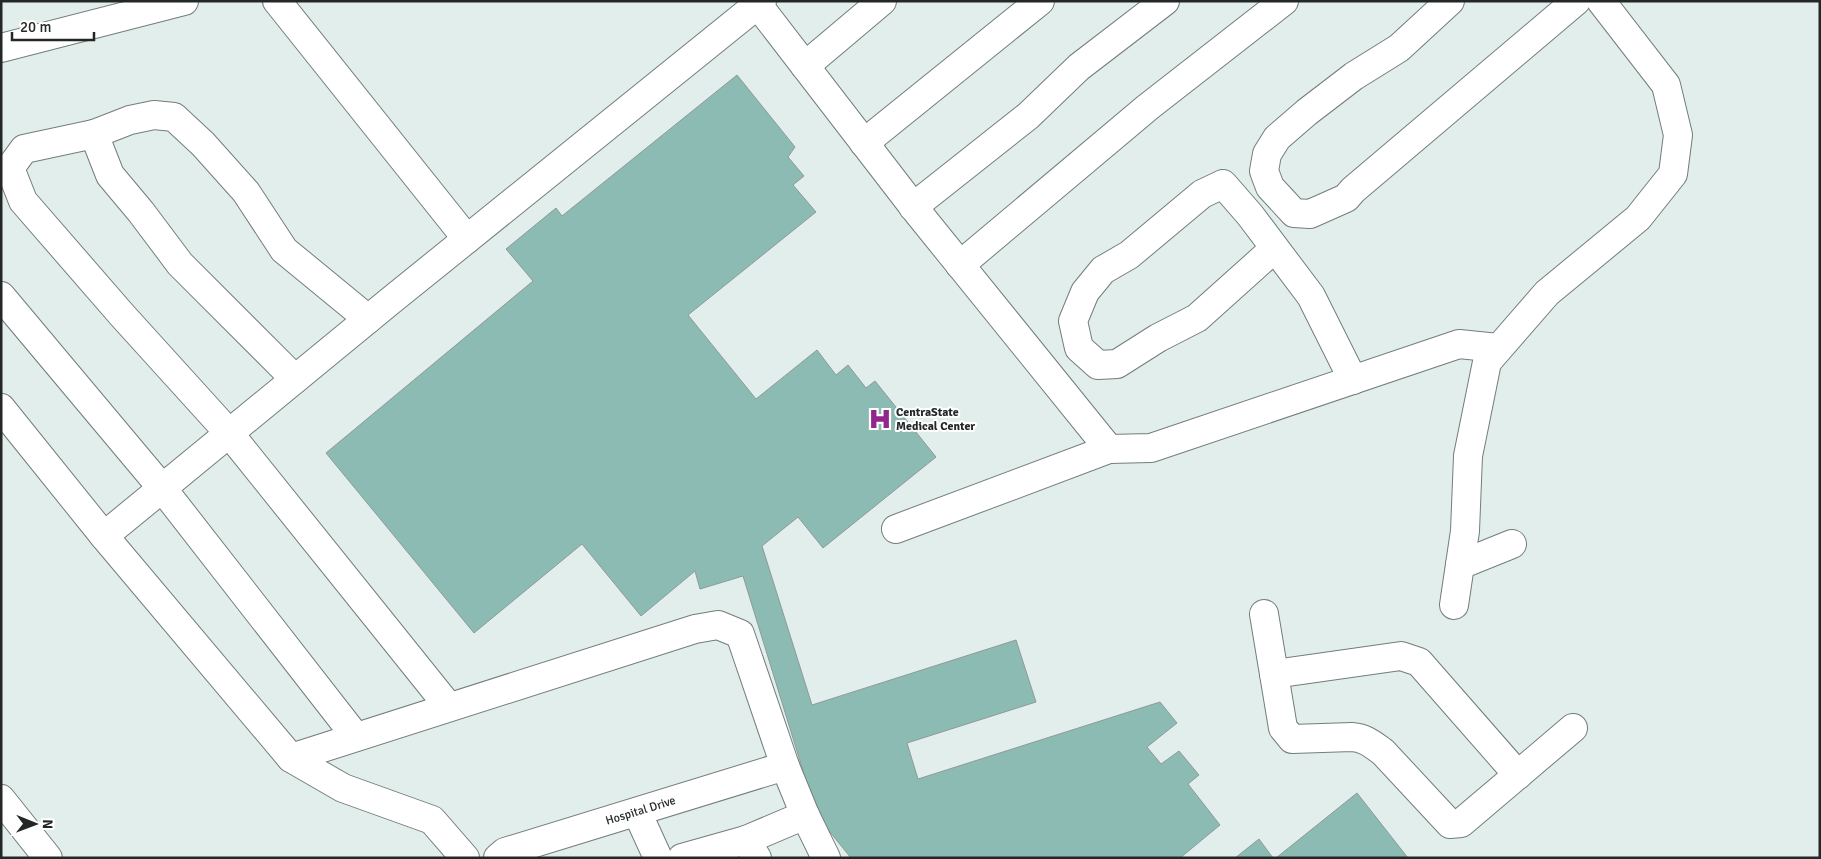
<svg xmlns="http://www.w3.org/2000/svg" width="1821" height="859" viewBox="0 0 1821 859" font-family="Signika,sans-serif">
<style>
.building{fill:#8bbbb2;stroke:#8f9a98}
.lines{fill:none;stroke-linecap:round;stroke-linejoin:round}
.minor-casing{stroke:#737d7b;stroke-width:30}
.major-casing{stroke:#737d7b;stroke-width:30}
.minor{stroke:#fff;stroke-width:28}
.major{stroke:#fff;stroke-width:28}
.labels{text-anchor:middle;stroke-width:4;stroke-linejoin:round;paint-order:stroke}
.poi-label{font-size:12px;font-weight:bold;fill:#232827;stroke:#fff;text-anchor:start}
.street-label{font-size:12px;fill:#232827;stroke:#fff}
</style>
<rect width="100%" height="100%" fill="#e2eeec"/>
<!-- building -->
<g class="building">
<polygon points="737,75 795,147 788,157 804,176 793,185 816,212 688,315 756,399 817,350 836,375 848,365 866,388 875,381 936,457 823,548 798,517 762,546 812,705 1016,640 1036,702 907,743 918,779 1160,702 1177,723 1147,747 1161,764 1179,751 1199,775 1188,784 1220,825 1180,858 851,858 817,816 743,576 700,589 695,571 641,616 582,544 474,633 326,453 533,281 506,249 556,208 562,216"/>
<polygon points="1357,793 1408,858 1276,858"/>
<polygon points="1259,839 1273,858 1235,858"/>
</g>
<g class="lines">
<defs>
<g id="minor">
<polyline points="277,1 467,239"/>
<polyline points="755,1 919,214 1109,449 1151,448 1459,344 1498,348"/>
<polyline points="1450,1 1399,48 1354,76 1307,112 1277,138 1267,154 1264,171 1270,187 1294,213 1310,214 1346,198 1353,190 1576,1"/>
<polyline points="1,48 184,1"/>
<polyline points="805,66 882,1"/>
<polyline points="94,134 24,149 10,168 23,201 122,315 229,433 449,707"/>
<polyline points="864,143 1040,1"/>
<polyline points="913,207 1028,116 1079,67 1165,1"/>
<polyline points="1275,248 1197,318 1158,338 1117,364 1098,365 1079,348 1073,321 1085,292 1103,270 1129,255 1202,194 1223,184 1250,215 1311,296 1353,380"/>
<polyline points="960,265 1148,107 1284,1"/>
<polyline points="1,296 162,488 356,737"/>
<polyline points="295,379 180,264 141,212 110,175 94,134 130,120 154,115 174,117 203,144 246,192 284,250 368,319"/>
<polyline points="1,408 104,536 291,758 343,788 432,820 465,858"/>
<polyline points="896,529 1109,449"/>
<polyline points="104,536 389,302 762,1"/>
<polyline points="1460,565 1512,544"/>
<polyline points="1454,605 1465,531 1468,456 1487,362 1547,293 1638,218 1673,174 1678,135 1666,85 1601,1"/>
<path d="M1264,614L1283,728L1292,739L1352,737C1365,738 1372,744 1383,752L1450,824L1461,823L1573,728"/>
<polyline points="1274,674 1401,656 1419,662 1518,775"/>
<polyline points="291,758 695,629 718,625 740,634 785,766 805,815 826,858"/>
<polyline points="637,812 658,858"/>
<polyline points="746,840 805,815"/>
<path id="s1" d="M498,858L505,852L785,766"/>
<polyline points="682,858 746,840 757,858"/>
</g>
<polyline id="major" points="1,799 48,858"/>
</defs>
<!-- minor casing -->
<use href="#minor" class="minor-casing"/>
<!-- major casing -->
<use href="#major" class="major-casing"/>
<!-- minor -->
<use href="#minor" class="minor"/>
<!-- major -->
<use href="#major" class="major"/>
</g>
<!-- icons -->
<defs>
<symbol id="hospital-bare" viewBox="-9 -9 18 18"><path d="M-5-5h3v3.5h4V-5h3V5h-3V1.5h-4V5h-3Z" fill="#91278b" stroke="#fff" stroke-width="2.5" paint-order="stroke"/></symbol>
</defs>
<g fill-rule="evenodd">
<use href="#hospital-bare" x="864" y="403" width="32" height="32"/>
</g>
<g class="labels">
<!-- poi labels -->
<g class="poi-label">
<text x="896" y="416">CentraState<tspan x="896" dy="14">Medical Center</tspan></text>
</g>
<!-- street labels -->
<g class="street-label">
<text dy="4" stroke="none"><textPath href="#s1" startOffset="151">Hospital Drive</textPath></text>
</g>
</g>
<!-- border -->
<rect width="1821" height="859" fill="none" stroke="#232827" stroke-width="5"/>
<!-- north arrow -->
<g transform="translate(35 824) rotate(91)" stroke="#ffffff" stroke-width="4" paint-order="stroke">
<path d="M0-4L9 19L0 12L-9 19Z" fill="#232827"/>
<text y="-8" font-size="14" font-weight="bold" text-anchor="middle" fill="#232827">N</text>
</g>
<!-- scale -->
<path d="M12 32v8h82v-8" fill="none" stroke="#232827" stroke-width="2.5"/>
<text x="20" y="32" font-size="15" fill="#232827" stroke="#ffffff" stroke-width="4" paint-order="stroke">20 m</text>
</svg>
